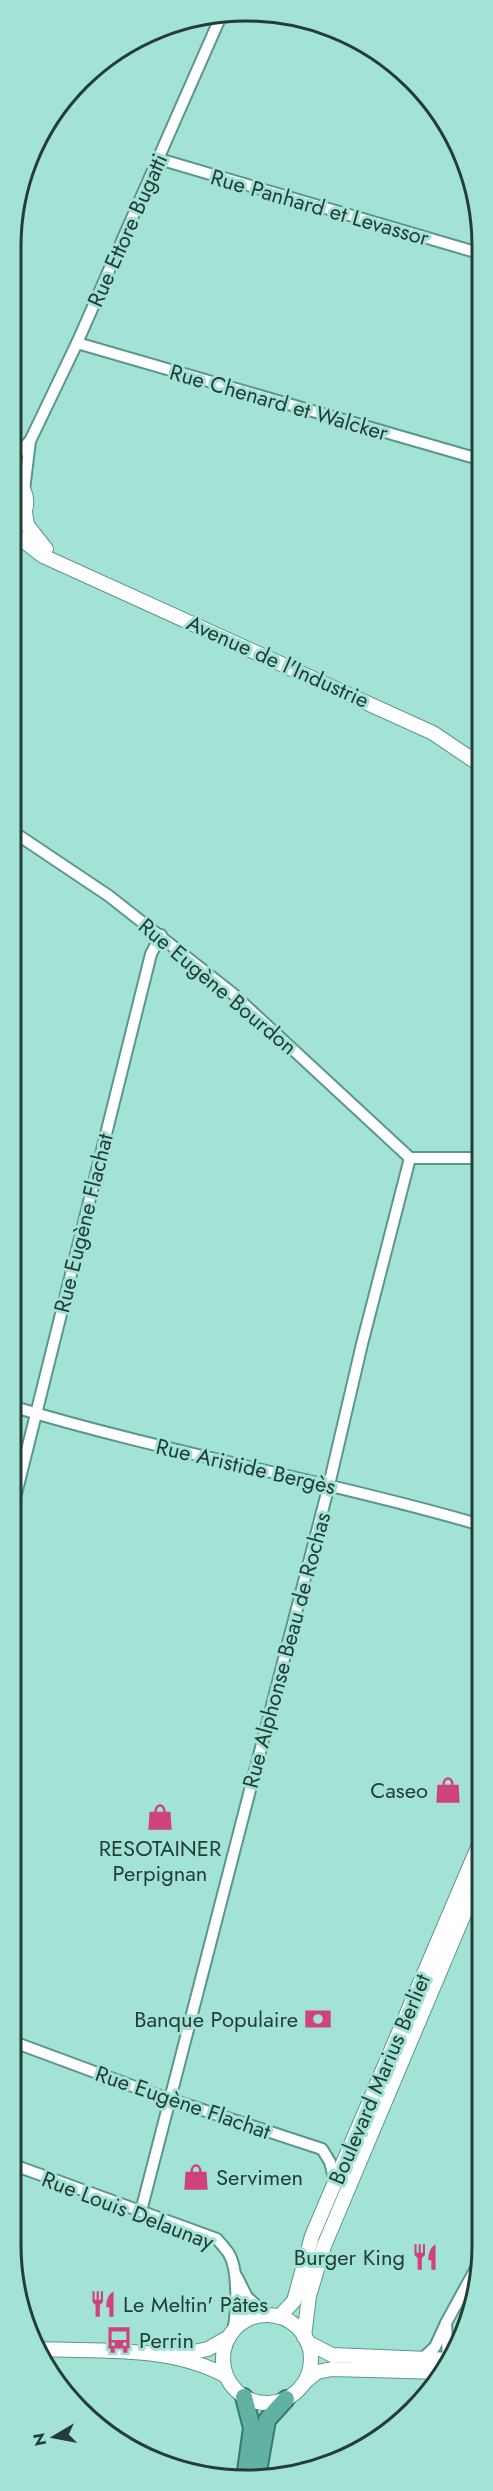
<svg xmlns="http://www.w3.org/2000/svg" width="493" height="2491" viewBox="0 0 493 2491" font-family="Jost,sans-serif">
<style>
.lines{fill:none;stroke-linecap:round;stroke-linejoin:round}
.minor-casing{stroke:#5a978b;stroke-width:14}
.secondary-casing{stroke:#5a978b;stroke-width:16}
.trunk-casing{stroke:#327d70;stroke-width:20}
.minor{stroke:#fff;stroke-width:10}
.secondary{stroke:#fff;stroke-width:14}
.trunk{stroke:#62b2a4;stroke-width:16}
.labels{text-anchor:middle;stroke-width:6;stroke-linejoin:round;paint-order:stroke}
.street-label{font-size:22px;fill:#233d37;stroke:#a3e3d5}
.poi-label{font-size:22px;fill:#233d37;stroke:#a3e3d5;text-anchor:end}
.rim{fill:none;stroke:#233d37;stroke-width:3}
</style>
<rect width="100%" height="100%" fill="#a3e3d5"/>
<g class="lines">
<defs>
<g id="minor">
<polyline points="159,159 482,254"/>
<polyline points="77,343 482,460"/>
<polyline points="30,441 77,343 221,16"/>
<polyline points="12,459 30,441 24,490"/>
<polyline points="12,831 109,896 232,993 410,1158"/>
<path d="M11,1406C166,1453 326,1480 481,1525"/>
<polyline points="11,1514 151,954 161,935"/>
<polyline points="11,2041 154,2094 322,2149 330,2162 335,2182"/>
<path d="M11,2164L217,2239C221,2244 226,2249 229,2254C239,2271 237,2313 233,2331"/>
<polyline points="141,2211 329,1485 362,1344 410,1158 481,1158"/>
<polyline points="237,2277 247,2297 268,2316"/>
<polyline points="446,2323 481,2259"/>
<polyline points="422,2359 435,2347 446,2323 448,2360 441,2363"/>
</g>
<g id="secondary">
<path d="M12,476C26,487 31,503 21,519"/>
<polyline points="25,512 27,525 46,549"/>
<polyline points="12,532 43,556 433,733 482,766"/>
<circle cx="267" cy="2359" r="44"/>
<polyline points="279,2317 294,2301 312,2236 481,1840"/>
<polyline points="304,2337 309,2296 324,2246 481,1874"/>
<polyline points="307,2342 332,2355 452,2360"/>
<path d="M38,2349C100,2352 170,2345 226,2376"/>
<polyline points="178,2355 208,2349 229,2337"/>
<polyline points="304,2383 317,2372 332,2369 443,2372"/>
</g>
<g id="trunk">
<polyline points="244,2397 252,2428 245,2478"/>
<polyline points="257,2477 267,2420 286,2399"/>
</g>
</defs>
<!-- minor casing -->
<use href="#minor" class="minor-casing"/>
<!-- secondary casing -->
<use href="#secondary" class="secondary-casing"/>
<!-- trunk casing -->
<use href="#trunk" class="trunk-casing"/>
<!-- minor -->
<use href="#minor" class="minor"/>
<!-- secondary -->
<use href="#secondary" class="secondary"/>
<!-- trunk -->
<use href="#trunk" class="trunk"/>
</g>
<!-- icons -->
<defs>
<symbol id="shop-bare" viewBox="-9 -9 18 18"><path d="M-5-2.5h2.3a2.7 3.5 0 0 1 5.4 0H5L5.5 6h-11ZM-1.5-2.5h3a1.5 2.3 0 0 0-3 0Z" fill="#ce437a" stroke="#a3e3d5" stroke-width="2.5" paint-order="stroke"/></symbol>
<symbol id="bank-bare" viewBox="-9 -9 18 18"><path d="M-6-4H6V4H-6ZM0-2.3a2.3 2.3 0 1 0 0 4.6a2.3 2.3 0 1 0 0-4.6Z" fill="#ce437a" stroke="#a3e3d5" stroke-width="2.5" paint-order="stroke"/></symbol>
<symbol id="restaurant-bare" viewBox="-9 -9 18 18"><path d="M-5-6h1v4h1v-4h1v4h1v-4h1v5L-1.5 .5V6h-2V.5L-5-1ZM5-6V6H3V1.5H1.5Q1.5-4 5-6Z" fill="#ce437a" stroke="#a3e3d5" stroke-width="2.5" paint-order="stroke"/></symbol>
<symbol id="bus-bare" viewBox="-9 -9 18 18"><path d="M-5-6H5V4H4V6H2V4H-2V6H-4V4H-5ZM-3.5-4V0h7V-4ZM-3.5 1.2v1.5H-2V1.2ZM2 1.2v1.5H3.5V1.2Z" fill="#ce437a" stroke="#a3e3d5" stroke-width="2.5" paint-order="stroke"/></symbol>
</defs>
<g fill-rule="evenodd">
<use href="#shop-bare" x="429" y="1771" width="38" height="38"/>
<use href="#shop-bare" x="141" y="1798" width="38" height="38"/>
<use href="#bank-bare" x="299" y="2000" width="38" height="38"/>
<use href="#shop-bare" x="177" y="2158" width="38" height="38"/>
<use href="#restaurant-bare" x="406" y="2238" width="38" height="38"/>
<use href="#restaurant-bare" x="84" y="2285" width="38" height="38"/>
<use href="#bus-bare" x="100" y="2321" width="38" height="38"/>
</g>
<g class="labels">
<!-- street labels -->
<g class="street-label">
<text transform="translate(320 207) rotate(16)" y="8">Rue Panhard et Levassor</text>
<text transform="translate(127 230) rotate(-66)" y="8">Rue Ettore Bugatti</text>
<text transform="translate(279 402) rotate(16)" y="8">Rue Chenard et Walcker</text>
<text transform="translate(278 661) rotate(24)" y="8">Avenue de l'Industrie</text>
<text transform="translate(218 986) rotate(40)" y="8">Rue Eugène Bourdon</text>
<text transform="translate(83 1223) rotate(-76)" y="8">Rue Eugène Flachat</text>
<text transform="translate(246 1466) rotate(13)" y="8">Rue Aristide Bergès</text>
<text transform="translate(286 1650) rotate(-75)" y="8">Rue Alphonse Beau de Rochas</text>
<text transform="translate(379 2079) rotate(-67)" y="8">Boulevard Marius Berliet</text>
<text transform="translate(183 2102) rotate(19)" y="8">Rue Eugène Flachat</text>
<text transform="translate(128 2210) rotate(21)" y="8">Rue Louis Delaunay</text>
</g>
<!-- poi labels -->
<g class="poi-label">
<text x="428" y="1798">Caseo</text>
<text x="160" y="1856" text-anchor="middle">RESOTAINER<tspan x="160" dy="25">Perpignan</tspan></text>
<text x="298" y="2027">Banque Populaire</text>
<text x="216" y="2185" text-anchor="start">Servimen</text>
<text x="405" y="2265">Burger King</text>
<text x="123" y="2312" text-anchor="start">Le Meltin' Pâtes</text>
<text x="139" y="2348" text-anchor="start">Perrin</text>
</g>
</g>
<!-- crop -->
<path d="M0 0H493V2491H0ZM246 21H247A225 225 0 0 1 472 246V2245A225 225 0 0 1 247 2470H246A225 225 0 0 1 21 2245V246A225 225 0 0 1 246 21Z" fill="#a3e3d5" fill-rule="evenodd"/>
<path class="rim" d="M246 21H247A225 225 0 0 1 472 246V2245A225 225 0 0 1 247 2470H246A225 225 0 0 1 21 2245V246A225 225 0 0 1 246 21Z"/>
<!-- north arrow -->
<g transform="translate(54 2437) rotate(260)" stroke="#a3e3d5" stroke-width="4.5" paint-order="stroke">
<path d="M0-4.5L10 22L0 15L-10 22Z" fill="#233d37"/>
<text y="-9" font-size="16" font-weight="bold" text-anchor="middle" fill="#233d37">N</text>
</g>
</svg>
